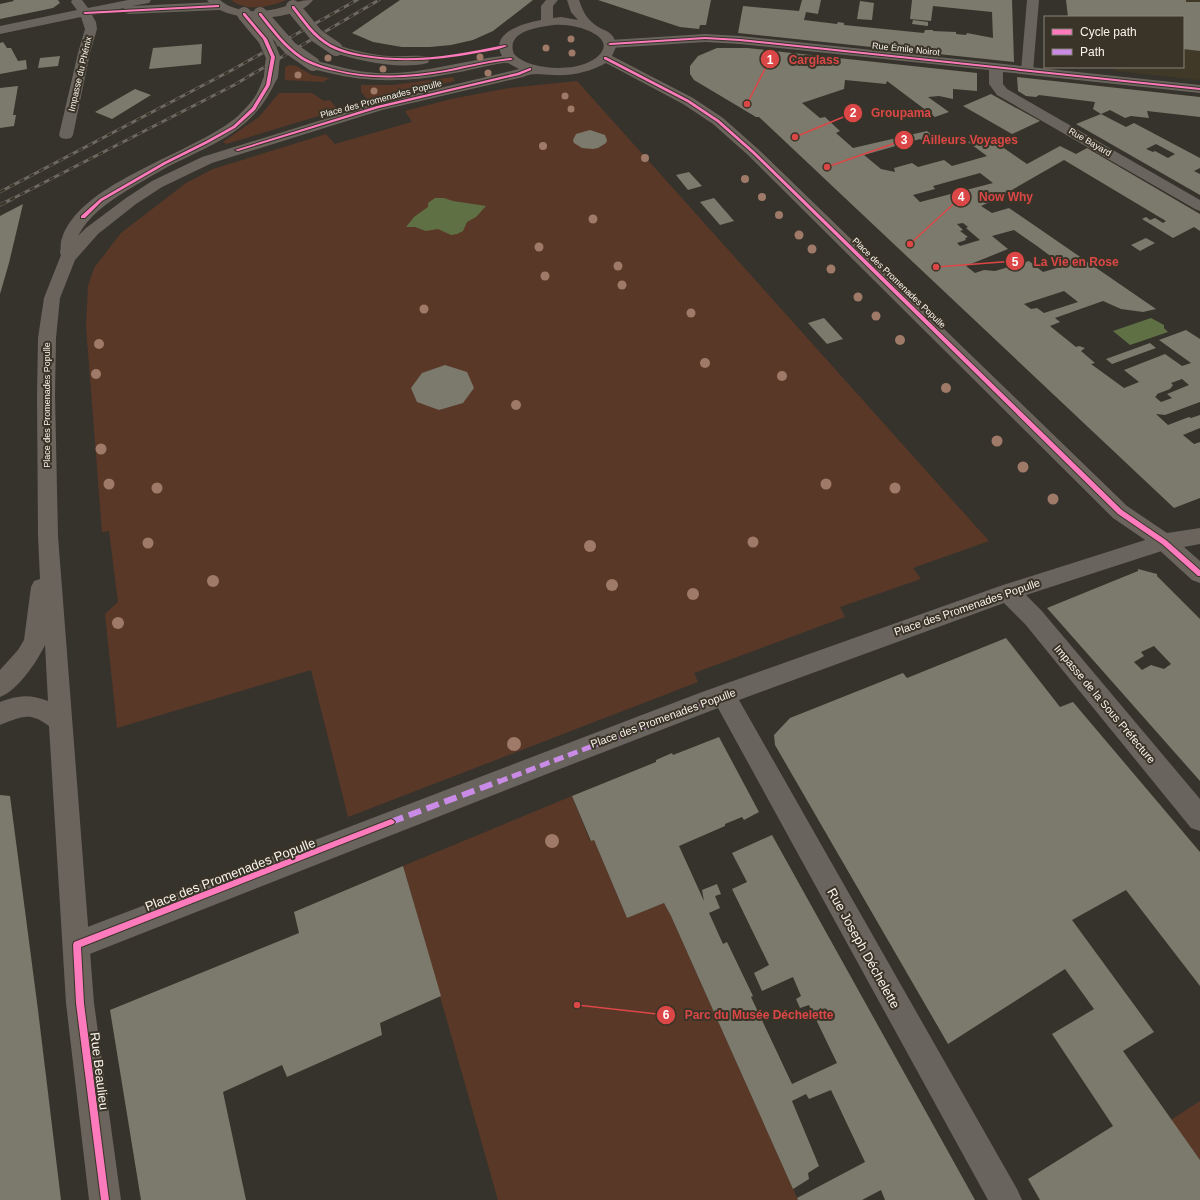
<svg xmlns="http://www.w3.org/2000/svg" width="1200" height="1200" viewBox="0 0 1200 1200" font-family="Arial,sans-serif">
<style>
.built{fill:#403928}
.green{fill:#5a3828}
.water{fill:#5f7144}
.building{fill:#7c7a6c;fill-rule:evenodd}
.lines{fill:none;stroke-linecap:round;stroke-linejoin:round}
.lane{fill:#69645e;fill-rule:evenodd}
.street{fill:#69645e;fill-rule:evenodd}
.secondary{fill:#6b645d;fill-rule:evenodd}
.rail-far1-casing{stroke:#6c6862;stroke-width:3}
.rail-casing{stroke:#6c6862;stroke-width:3.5}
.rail-far1{stroke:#3a3428;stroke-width:2;stroke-dasharray:5.5;stroke-linecap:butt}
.rail{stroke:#3a3428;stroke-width:2.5;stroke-dasharray:7;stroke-linecap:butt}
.secondary-bridge{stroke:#6b645d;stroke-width:14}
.quiet-far1{stroke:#ca8be6;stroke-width:5;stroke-dasharray:10 5;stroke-linecap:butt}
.quiet{stroke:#ca8be6;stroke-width:6;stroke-dasharray:13 6;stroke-linecap:butt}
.cycleway-casing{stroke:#3a3428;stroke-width:2}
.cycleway{fill:#fd7abc;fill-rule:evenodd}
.tree{fill:#9f7a68}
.labels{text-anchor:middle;stroke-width:4;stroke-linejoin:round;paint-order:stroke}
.far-street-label{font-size:9px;fill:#f8f5ed;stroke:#3a3428}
.street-label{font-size:11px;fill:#f8f5ed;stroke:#3a3428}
.near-street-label{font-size:13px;fill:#f8f5ed;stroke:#3a3428}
.leader{fill:none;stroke:#db4746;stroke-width:1.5}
.callout-dot{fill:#db4746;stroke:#3a3428;stroke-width:1.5}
.mark-label{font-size:12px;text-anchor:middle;font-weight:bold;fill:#fff}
.callout-label{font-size:12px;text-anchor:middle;font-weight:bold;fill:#db4746;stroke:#3a3428;stroke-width:4;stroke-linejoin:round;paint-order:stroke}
</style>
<rect width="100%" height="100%" fill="#36332c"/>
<!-- built -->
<polygon class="built" points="1066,0 1200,0 1200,80 1116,71 1111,67 1183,67 1183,17"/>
<!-- green -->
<g class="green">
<path d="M231,0H286C270,7 245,12 231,0Z"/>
<polygon points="290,65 296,66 312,75 330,78 323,82 285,80 285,67"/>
<polygon points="453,77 455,81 369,101 361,92 361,85 393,85"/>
<polygon points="577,81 989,541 913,568 921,579 840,607 845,617 694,673 698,682 348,817 311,670 117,728 105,614 118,602 109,531 102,532 86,326 88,286 94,268 121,233 186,183 213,169 326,134 335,144 412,122 405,111 451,99 509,88"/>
<polygon points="279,93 312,93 324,101 330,100 338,110 226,144 223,142 259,117"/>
<polygon points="572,796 590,841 594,840 627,918 664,903 671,916 798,1200 498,1200 403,866"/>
<polygon points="1200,1101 1200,1160 1171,1120"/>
</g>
<!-- water -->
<g class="water">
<polygon points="435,198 444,198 453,201 486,206 476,217 467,222 463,231 457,234 451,235 438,229 426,231 415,227 406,227 414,217 428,207 428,203"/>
<polygon points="1151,318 1164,325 1164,328 1168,332 1130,345 1113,331"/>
</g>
<!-- building -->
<g class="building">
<polygon points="13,0 58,0 60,3 53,8 0,19 0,4 14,1"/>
<polygon points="400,0 533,0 493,31 473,40 451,45 430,47 402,47 373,42 352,33"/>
<polygon points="598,0 711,0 706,25 700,25 699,29 680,27"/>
<polygon points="802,0 821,0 818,14 806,12 804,20 837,24 838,22 844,23 844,25 924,33 925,30 933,30 933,31 956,32 956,34 966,35 967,33 993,38 992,12 933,6 931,21 910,19 912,0 1012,0 1014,62 738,33 743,6 799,11"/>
<polygon points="1066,0 1186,0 1186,2 1200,2 1200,51 1183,49 1183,17 1068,17"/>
<polygon points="860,1 874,3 872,20 857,19"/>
<polygon points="913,20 928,22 928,26 912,24"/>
<polygon points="3,42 7,48 11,48 18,61 26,60 27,69 0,74 0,43"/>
<polygon points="202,44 201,64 149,69 153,48"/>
<path d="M717,48H747L977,73V91L953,89V99L939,96L928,97L949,112L935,117L887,81L886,84L845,80L844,89L802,103L820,118L825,117L840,131L836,133L853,148L927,131L941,142L928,145L920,139L864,155L881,169L895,172L894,168L912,163L918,167L944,160L952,166L987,156L968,142L984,137L993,143L995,142L1027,164L1060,146L1076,154L1087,148L1200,214V231L1194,227L1173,238L1142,219L1146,217L1150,220L1155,218L1163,223L1166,221L1064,160L996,199L981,206L992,213L1009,208L1156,309L1143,312L1121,309L1103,301L1055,318L1060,322L1050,326L1076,347L1079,346L1085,348L1081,351L1095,363L1091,364L1124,388L1139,382L1124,370L1165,354L1182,366L1191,363L1159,340L1186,330L1200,339V402L1165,415L1156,414L1168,425L1189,417L1191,418L1200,415V428L1183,435L1194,444L1200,442V498L1174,508L759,117H756L694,80L690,74V66L698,56ZM980,173L993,183L920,202L913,195L935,189L933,186ZM963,223L968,227L966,228L980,240L960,246L957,243L966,240L965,238L968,237L960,231L963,230L957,224ZM1014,230L1037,246L1064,266L1043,272L1029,261L995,271L984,270L975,273L966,266L1008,249L992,236ZM1064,291L1078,302L1044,313L1037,308L1031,309L1024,304ZM1182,379L1189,385L1167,394L1172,398L1161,402L1155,397L1157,395V394L1170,389L1173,385L1171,383Z"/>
<polygon points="60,56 58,66 38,68 40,58"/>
<polygon points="1017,77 1200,97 1200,117 1147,111 1149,118 1131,116 1125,118 1110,110 1101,114 1093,109 1095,102 1039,95 1036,97 1026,96 1018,91"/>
<polygon points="18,86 13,115 16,115 14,126 0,128 0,88"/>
<polygon points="135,89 151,95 112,119 95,112"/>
<polygon points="991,94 1040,121 1012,134 963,106"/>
<path d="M1101,114L1126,127L1134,123L1200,158V168L1194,171L1200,174V195L1076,124ZM1156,144L1175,154L1168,158L1155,151L1153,152L1146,149Z"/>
<polygon points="590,130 605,135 607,140 606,143 598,148 593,149 582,148 574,143 573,140 576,134"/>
<polygon points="689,172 702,186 688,190 676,175"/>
<polygon points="714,198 734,221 720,225 700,202"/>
<polygon points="23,204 9,263 0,294 0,216"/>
<polygon points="1146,238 1155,243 1140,251 1131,245"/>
<polygon points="824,318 843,339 827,344 808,323"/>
<polygon points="1150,343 1156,348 1112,364 1106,359"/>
<polygon points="445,365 467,372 474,388 463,403 439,410 417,402 411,388 422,373"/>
<path d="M1138,569L1157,574V576L1200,619V781L1047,608L1138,571ZM1154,646L1171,664L1164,669L1151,665L1142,670L1134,662L1144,656L1141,652Z"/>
<polygon points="1006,638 1060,707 1073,702 1200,852 1200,986 1126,890 1072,920 1154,1032 1123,1051 1200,1160 1200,1200 1040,1200 1028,1179 1113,1126 1052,1034 1094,1009 1065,969 948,1044 775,745 774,735 790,718 903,673 907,678"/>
<polygon points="719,737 759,812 744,820 742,817 725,824 725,826 679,846 704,901 702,890 717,884 721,894 715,896 720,908 709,913 723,944 727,942 753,996 751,997 792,1084 837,1063 809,1005 800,1008 796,999 801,996 793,977 762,991 754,973 769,965 732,889 747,882 732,853 772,835 975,1200 885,1200 881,1190 862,1200 798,1200 797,1198 865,1162 831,1090 809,1099 806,1094 792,1101 819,1166 808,1173 809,1179 793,1189 671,916 664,903 627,918 594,840 591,841 572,796 656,762 656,760 672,753 673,755"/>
<polygon points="0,795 10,796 38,1010 61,1200 0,1200"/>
<polygon points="403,866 441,996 380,1023 382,1035 287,1077 282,1065 223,1092 246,1200 141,1200 110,1010 299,933 294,912"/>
</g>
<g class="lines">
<!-- lane -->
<polygon class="lane" points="1027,0 1039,0 1033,71 1031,74 1023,74 1021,71"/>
<!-- street -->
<g class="street">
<polygon points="72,0 82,0 88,8 128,0 151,0 149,3 132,6 218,2 222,3 224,6 222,9 218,10 129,14 125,13 123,10 124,8 92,15 96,22 97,29 90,53 73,135 71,138 66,139 61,138 59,135 78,53 85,29 81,17 0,34 0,26 77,10 71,2"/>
<polygon points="705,34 740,36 1200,85 1200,93 1003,72 1003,84 1007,89 1200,200 1200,211 1195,209 997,95 989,84 989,70 740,44 705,42 610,48 606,47 604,44 606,41 610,40"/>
<polygon points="1164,534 1171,536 1175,542 1171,548 1026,595 1041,610 1200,799 1200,831 1191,828 1025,624 1004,603 739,700 1017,1189 1022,1200 988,1200 718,708 552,772 77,959 67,955 63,945 67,935 77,931 702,692 1000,586"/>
</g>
<!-- secondary -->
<g class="secondary">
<path d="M207,0H220C236,14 264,13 283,7C297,3 298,0 313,0C297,23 224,24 207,0Z"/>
<path d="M546,0H558L553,6V18L561,17L578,20L571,12L567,0H579C582,9 586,18 594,24C605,33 611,28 617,45L612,56L693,98L723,118L758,149L1127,506L1167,533L1200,528V544L1184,547L1200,561V583L1192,580L1157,548L1113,518L748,155L713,124L683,104L606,63C590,72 572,76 553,75C541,75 535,72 523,77L382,110L212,163L162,187L136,204L98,234L75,260L60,298L56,338L55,395L58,536L94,1003L121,1200H89L66,1003L49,726C29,711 21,717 0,725V702C18,695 30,694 48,701L45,645C37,662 17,691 0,697V670L18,650L24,640L31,587L34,581L40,579L38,536L37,395L38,338L44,298L61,255L60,253C61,248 60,243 62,238C81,181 194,154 238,116C245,109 253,101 257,93C261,86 262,79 266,73H276L278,76C256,129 219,141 171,165C156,173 141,182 126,191C107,203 89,215 78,236L86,228L126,198L152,181L202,157L373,104L519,69L508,63H503C485,66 467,71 449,74C409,82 369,83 329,73C322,71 310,70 307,64L308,61L313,60C334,65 354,72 377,73C420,75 460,61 502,56C489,32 525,23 541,20V6ZM554,25C567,24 582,27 593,33C612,43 603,56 587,63C568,71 529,70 514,54C505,31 539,27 554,25Z"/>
<path d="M336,45C354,50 371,55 389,56C402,57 416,54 428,57L429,60L428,63C397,70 361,61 331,52L330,49L331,46Z"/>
</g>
<defs>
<g id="rail-far1">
<polyline points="0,192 232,70 357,0"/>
<polyline points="10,200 234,85 379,0"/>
</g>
<polyline id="rail" points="0,205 12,199"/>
</defs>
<!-- rail-far1 casing -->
<use href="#rail-far1" class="rail-far1-casing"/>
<!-- rail casing -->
<use href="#rail" class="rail-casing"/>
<!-- rail-far1 -->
<use href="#rail-far1" class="rail-far1"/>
<!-- rail -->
<use href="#rail" class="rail"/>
<!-- secondary-bridge -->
<g class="secondary-bridge">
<polyline points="293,7 317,36 336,49"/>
<polyline points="244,14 265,39 273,57 271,76"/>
<polyline points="260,14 290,48 313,64"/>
</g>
<!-- quiet-far1 -->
<polyline class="quiet-far1" points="498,782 724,696"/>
<!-- quiet -->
<polyline class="quiet" points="391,822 500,781"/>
<defs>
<g id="cycleway">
<polygon points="218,5 219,5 219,7 85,14 83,13 85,12"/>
<path d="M292,6H294C305,20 315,35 330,44C341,50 353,53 365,55C413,63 457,55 505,45L507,46C498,50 487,51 477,53C440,60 403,63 365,57C353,55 341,53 330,47C313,38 303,22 292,8Z"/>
<polygon points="243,13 245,13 267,39 275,57 270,85 255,110 235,128 208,143 166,164 102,201 85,218 81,218 81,216 100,199 164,162 206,141 233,126 252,108 266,85 271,57 263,39 243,15"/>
<path d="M259,13H261C274,29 286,46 303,57C313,63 326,67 337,70C374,79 414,76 451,69C471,65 491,60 511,58L513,59L511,60C490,62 471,67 451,71C413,78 373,81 335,71C324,69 311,65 301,59C284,48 271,30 259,15Z"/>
<polygon points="705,37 740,39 1200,88 1200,90 740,41 705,39 610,45 608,44 610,43"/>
<polygon points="604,57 606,57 689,100 719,120 754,151 1122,510 1166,540 1200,570 1200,576 1198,576 1162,544 1118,514 752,153 717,122 687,102 604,59"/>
<polygon points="530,68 531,68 531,70 519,75 379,108 238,151 235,150 377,106 517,73"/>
<polygon points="391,819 393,820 395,822 393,824 81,947 84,1003 109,1200 101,1200 76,1003 73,945 74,942"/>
</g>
</defs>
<!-- cycleway casing -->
<use href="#cycleway" class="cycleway-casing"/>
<!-- cycleway -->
<use href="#cycleway" class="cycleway"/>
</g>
<!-- trees -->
<g class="tree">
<circle cx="571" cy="39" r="3.5"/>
<circle cx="546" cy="48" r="3.5"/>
<circle cx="572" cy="53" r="3.5"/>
<circle cx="480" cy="57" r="3.5"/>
<circle cx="328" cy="58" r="3.5"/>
<circle cx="383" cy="69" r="3.5"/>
<circle cx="488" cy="73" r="3.5"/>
<circle cx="298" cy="75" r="3.5"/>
<circle cx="374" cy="91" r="3.5"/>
<circle cx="565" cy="96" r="3.5"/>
<circle cx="571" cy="109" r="3.5"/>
<circle cx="543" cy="146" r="4"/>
<circle cx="645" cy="158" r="4"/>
<circle cx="745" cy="179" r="4"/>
<circle cx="762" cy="197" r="4"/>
<circle cx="779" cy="215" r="4"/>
<circle cx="593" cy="219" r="4.5"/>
<circle cx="799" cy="235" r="4.5"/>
<circle cx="539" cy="247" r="4.5"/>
<circle cx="812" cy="249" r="4.5"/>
<circle cx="618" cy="266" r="4.5"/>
<circle cx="831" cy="269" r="4.5"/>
<circle cx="545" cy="276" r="4.5"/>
<circle cx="622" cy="285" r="4.5"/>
<circle cx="858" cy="297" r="4.5"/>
<circle cx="424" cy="309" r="4.5"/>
<circle cx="691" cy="313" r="4.5"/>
<circle cx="876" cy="316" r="4.5"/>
<circle cx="900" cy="340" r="5"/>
<circle cx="99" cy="344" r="5"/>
<circle cx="705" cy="363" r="5"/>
<circle cx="96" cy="374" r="5"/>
<circle cx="782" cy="376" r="5"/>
<circle cx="946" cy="388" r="5"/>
<circle cx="516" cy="405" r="5"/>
<circle cx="997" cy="441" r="5.5"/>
<circle cx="101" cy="449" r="5.5"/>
<circle cx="1023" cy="467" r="5.5"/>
<circle cx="109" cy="484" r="5.5"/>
<circle cx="826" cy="484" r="5.5"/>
<circle cx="157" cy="488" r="5.5"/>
<circle cx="895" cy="488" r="5.5"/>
<circle cx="1053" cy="499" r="5.5"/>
<circle cx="753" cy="542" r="5.5"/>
<circle cx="148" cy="543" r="5.5"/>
<circle cx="590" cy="546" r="6"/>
<circle cx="213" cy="581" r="6"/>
<circle cx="612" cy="585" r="6"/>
<circle cx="693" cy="594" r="6"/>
<circle cx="118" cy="623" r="6"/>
<circle cx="514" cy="744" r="7"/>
<circle cx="552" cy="841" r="7"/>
</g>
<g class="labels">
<!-- far-street labels -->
<g class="far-street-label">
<text transform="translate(906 49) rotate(6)" y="3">Rue Émile Noirot</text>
<text transform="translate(80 74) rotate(-77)" y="3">Impasse du Phénix</text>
<text transform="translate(381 99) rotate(-15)" y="3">Place des Promenades Populle</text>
<text transform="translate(1090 142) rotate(30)" y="3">Rue Bayard</text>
<text transform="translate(899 283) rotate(44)" y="3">Place des Promenades Populle</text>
<text transform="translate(47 405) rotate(-90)" y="3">Place des Promenades Populle</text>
</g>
<!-- street labels -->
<g class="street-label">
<text transform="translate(967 607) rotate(-19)" y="4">Place des Promenades Populle</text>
<text transform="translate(1105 704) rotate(50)" y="4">Impasse de la Sous Préfecture</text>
<text transform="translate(663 718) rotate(-20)" y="4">Place des Promenades Populle</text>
</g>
<!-- near-street labels -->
<g class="near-street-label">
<text transform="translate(230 874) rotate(-21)" y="5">Place des Promenades Populle</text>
<text transform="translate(864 948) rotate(61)" y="5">Rue Joseph Déchelette</text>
<text transform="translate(100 1071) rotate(83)" y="5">Rue Beaulieu</text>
</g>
</g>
<!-- callouts -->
<path class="leader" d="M747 104L770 59M795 137L853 113M827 167L904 140M910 244L961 197M936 267L1015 261M577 1005L666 1015"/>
<g class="callout-dot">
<circle cx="747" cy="104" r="4"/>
<circle cx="795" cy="137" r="4"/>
<circle cx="827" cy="167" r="4"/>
<circle cx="910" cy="244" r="4"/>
<circle cx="936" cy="267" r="4"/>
<circle cx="577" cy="1005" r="4"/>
<circle cx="770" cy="59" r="10"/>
<circle cx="853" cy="113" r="10"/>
<circle cx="904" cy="140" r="10"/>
<circle cx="961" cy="197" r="10"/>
<circle cx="1015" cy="261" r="10"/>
<circle cx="666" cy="1015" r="10"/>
</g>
<g class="mark-label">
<text x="770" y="64">1</text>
<text x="853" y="117">2</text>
<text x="904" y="144">3</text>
<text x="961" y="201">4</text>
<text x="1015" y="266">5</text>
<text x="666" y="1019">6</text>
</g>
<g class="callout-label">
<text x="814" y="64">Carglass</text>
<text x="901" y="117">Groupama</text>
<text x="970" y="144">Ailleurs Voyages</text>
<text x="1006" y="201">Now Why</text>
<text x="1076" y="266">La Vie en Rose</text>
<text x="759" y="1019">Parc du Musée Déchelette</text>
</g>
<!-- legend -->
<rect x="1044" y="16" width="140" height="52" fill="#3a3428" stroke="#868177"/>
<rect x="1052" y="29" width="20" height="6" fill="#fd7abc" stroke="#868177"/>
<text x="1080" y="36" font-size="12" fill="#f8f5ed">Cycle path</text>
<rect x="1052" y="49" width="20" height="6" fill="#ca8be6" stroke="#868177"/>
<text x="1080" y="56" font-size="12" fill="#f8f5ed">Path</text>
</svg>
